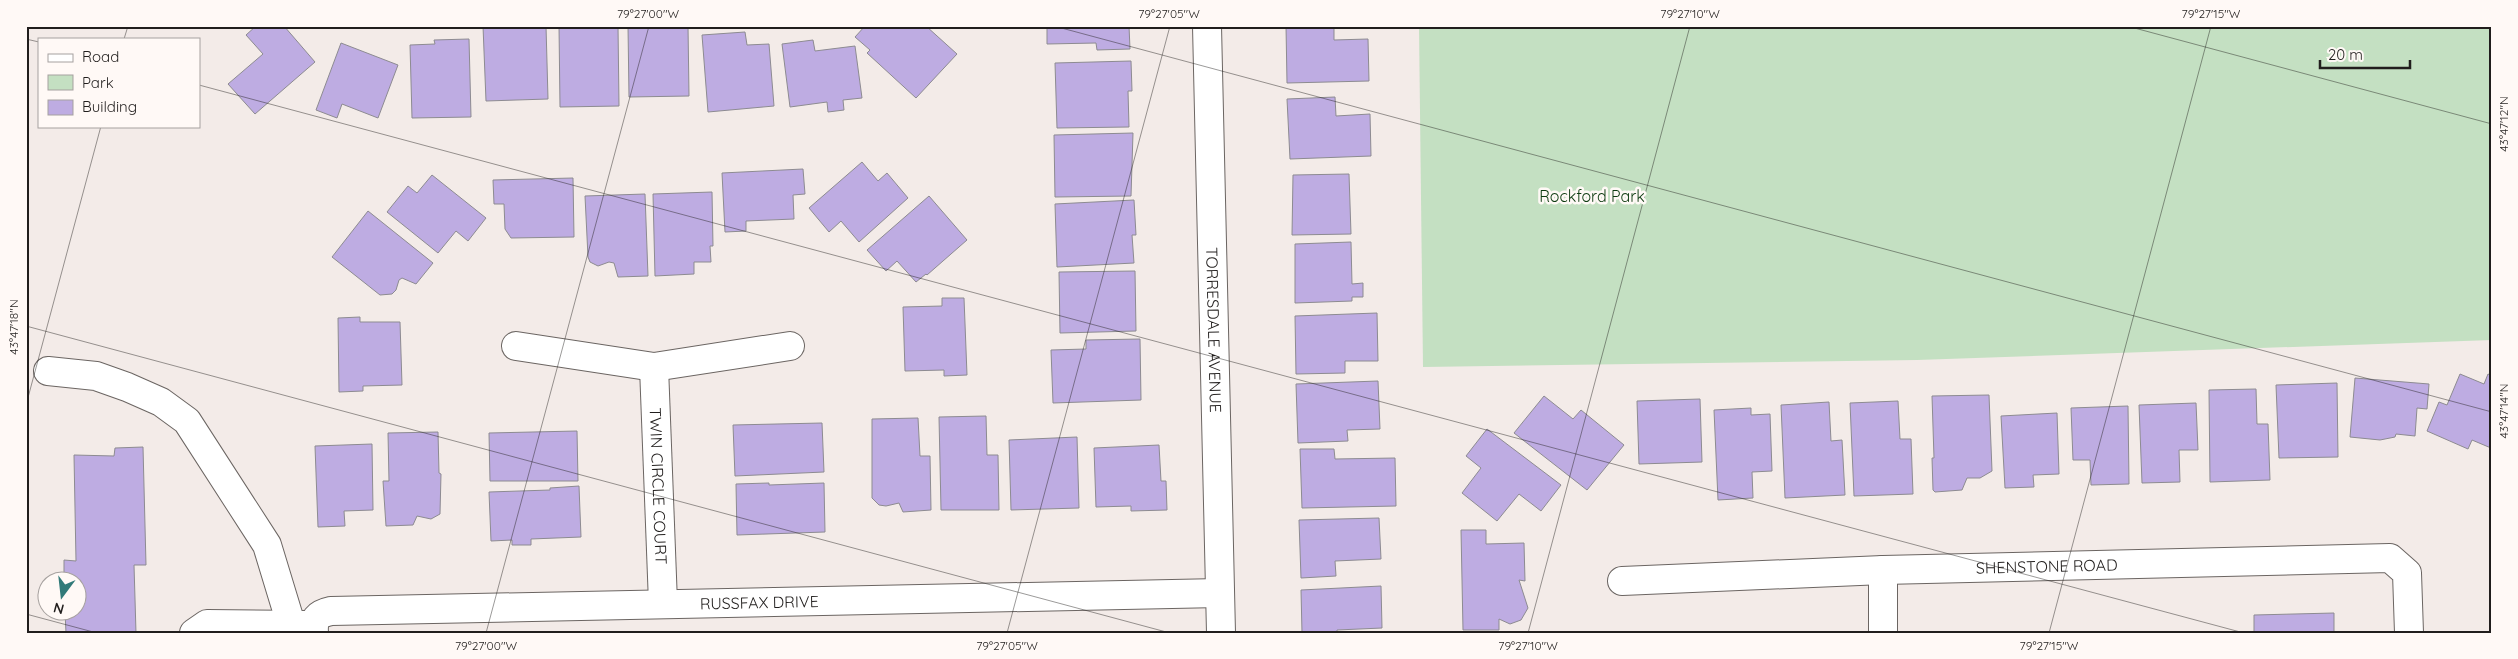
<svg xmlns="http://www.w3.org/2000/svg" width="2518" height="659" viewBox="0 0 2518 659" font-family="Quicksand,sans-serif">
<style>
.green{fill:#c4e0c2}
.building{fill:#beace2;stroke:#8d8b91}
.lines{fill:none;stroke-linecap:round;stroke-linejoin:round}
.minor-casing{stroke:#6b6562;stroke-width:30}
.minor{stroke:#fff;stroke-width:28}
.ticks{fill:none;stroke:#211e1d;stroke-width:1;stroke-opacity:0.45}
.labels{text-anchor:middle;stroke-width:5;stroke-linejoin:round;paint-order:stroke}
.park-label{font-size:16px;fill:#0c3a0f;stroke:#fff9f6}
.street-label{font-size:16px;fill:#211e1d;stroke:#fff9f6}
.neatline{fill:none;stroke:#211e1d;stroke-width:2}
.ticks-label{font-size:12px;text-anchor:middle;fill:#211e1d}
</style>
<rect width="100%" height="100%" fill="#f3ebe8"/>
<!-- green -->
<polygon class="green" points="1419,26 2492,26 2492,340 1917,360 1423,367"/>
<!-- building -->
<g class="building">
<polygon points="256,26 284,26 315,62 255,114 228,84 263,54 246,35"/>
<polygon points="483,26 546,26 548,99 486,101"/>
<polygon points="559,26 618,26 619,106 560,107"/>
<polygon points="628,26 688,26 689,96 629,97"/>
<polygon points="865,26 926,26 957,54 916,98 867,53 870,50 855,37"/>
<polygon points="1047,26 1129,26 1130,49 1097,50 1096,43 1047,44"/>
<polygon points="1286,26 1334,26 1334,40 1368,39 1369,81 1287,83"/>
<polygon points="745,32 747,45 769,44 774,106 708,112 702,35"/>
<polygon points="469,39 471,117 412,118 410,45 435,44 434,40"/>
<polygon points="813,40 815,51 855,46 862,98 843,100 844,110 828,112 827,102 790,107 782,44"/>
<polygon points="341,43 398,65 378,118 342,104 337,118 316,110"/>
<polygon points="1131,61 1132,91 1128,91 1129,127 1057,128 1055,63"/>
<polygon points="1335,97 1336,116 1370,114 1371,156 1290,159 1287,99"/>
<polygon points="1133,133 1131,196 1055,197 1054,135"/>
<polygon points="862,162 878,181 887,173 908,198 859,242 841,221 829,232 809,208"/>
<polygon points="803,169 805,194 793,195 794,219 746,221 746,231 725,232 722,173"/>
<polygon points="1349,174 1351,234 1292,235 1293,175"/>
<polygon points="432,175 486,218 468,241 456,231 438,253 387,212 408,186 417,193"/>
<polygon points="573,178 574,237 511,238 505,229 504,204 494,204 493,180"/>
<polygon points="712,192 713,246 710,246 711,262 694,262 694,274 655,276 653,194"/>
<polygon points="645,194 648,276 618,277 614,263 609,262 598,266 590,262 588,257 585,196"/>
<polygon points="929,196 967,240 927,275 926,274 916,282 897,261 886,271 867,250"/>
<polygon points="1134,200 1136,235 1132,235 1134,263 1057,267 1055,204"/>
<polygon points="368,211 433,263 416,284 402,278 399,280 396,290 392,294 380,295 332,257"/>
<polygon points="1351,242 1352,284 1363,283 1363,297 1352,297 1352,301 1295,303 1295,244"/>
<polygon points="1135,271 1136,331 1060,333 1059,272"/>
<polygon points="942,298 964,298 967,375 944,376 944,370 905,371 903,307 942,306"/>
<polygon points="1377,313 1378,361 1345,361 1345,373 1296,374 1295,316"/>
<polygon points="360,317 360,322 400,322 402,385 363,386 363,391 339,392 338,318"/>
<polygon points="1140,339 1141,400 1053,403 1051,350 1086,349 1086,340"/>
<polygon points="2460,374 2484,384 2488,374 2492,376 2491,448 2472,440 2468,449 2427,431 2439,402 2447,405"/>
<polygon points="2355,378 2429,384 2427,409 2417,408 2415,436 2396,434 2395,437 2380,440 2350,437"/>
<polygon points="1378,381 1380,429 1347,430 1348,441 1298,443 1296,384"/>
<polygon points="2337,383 2338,457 2279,458 2276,385"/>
<polygon points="2256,389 2257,424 2268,424 2270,480 2210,482 2209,390"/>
<polygon points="1989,395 1992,471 1980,478 1967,478 1962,490 1935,492 1933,490 1932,458 1934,458 1932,396"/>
<polygon points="1544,396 1573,419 1581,410 1624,445 1587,490 1514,433"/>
<polygon points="1700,399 1702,462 1639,464 1637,401"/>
<polygon points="1898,401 1900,439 1911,439 1913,494 1854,496 1850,403"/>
<polygon points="1829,402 1831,441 1842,440 1845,495 1785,498 1781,405"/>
<polygon points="2196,403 2198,450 2179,450 2180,482 2142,483 2139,405"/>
<polygon points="2128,406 2129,484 2091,485 2090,460 2073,460 2071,408"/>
<polygon points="1751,408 1751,415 1770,414 1772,471 1752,472 1753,498 1718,500 1714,410"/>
<polygon points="2057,413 2059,474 2033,475 2034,487 2005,488 2001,416"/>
<polygon points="986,416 987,455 998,455 999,510 941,510 939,417"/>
<polygon points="918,418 920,456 930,456 931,510 903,512 899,503 886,506 879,505 872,498 872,419"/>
<polygon points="822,423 824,472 735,476 733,425"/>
<polygon points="1487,429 1561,485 1541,511 1519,494 1497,521 1462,493 1481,468 1466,456"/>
<polygon points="577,431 578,481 490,481 489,433"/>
<polygon points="438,432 439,473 441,474 440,514 431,519 417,516 413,525 386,526 383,481 389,481 388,433"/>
<polygon points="1077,437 1079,508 1011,510 1009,440"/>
<polygon points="372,444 373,510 344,511 345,526 318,527 315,446"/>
<polygon points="1159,445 1161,481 1166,481 1167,510 1131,511 1131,506 1096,507 1094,448"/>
<polygon points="143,447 146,565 134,565 136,633 66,633 65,612 78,612 78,582 64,582 64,560 76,561 74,455 114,456 115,448"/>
<polygon points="1300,449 1334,449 1335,459 1395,458 1396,506 1302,508"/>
<polygon points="769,483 769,485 824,483 825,532 737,535 736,484"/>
<polygon points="579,486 581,537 531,539 531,545 512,545 512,540 491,541 489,492 550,490 550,488"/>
<polygon points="1379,518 1381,559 1335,561 1336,576 1301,578 1299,520"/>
<polygon points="1461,530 1486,530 1486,544 1524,543 1525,581 1519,580 1528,608 1521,620 1510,624 1499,619 1499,630 1463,630"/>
<polygon points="1381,586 1382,628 1337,630 1337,633 1302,633 1301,590"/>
<polygon points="2334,613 2334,633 2254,633 2254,615"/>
</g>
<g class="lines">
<defs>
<g id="minor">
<path id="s1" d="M1207,26L1221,633"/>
<polyline points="516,346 654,367 790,346"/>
<path id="s2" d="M654,367L663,603"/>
<polyline points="48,371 96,376 127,387 161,402 187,421 267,545 291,624"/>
<path id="s3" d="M1622,581L1883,570L2390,558L2407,573L2409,633"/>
<polyline points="194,633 207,624 307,625"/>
<path id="s4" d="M314,633C313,619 317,614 331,611L1220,593"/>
<polyline points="1883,633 1883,570"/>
</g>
</defs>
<!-- minor casing -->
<use href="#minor" class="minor-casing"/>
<!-- minor -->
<use href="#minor" class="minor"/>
</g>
<!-- ticks -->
<path class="ticks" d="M1054,26L2492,412M2127,26L2492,124M26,39L39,42M124,39L128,26M199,85L2244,633M26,326L1170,633M26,405L101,126M26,614L97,633M486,633L649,26M1007,633L1170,26M1528,633L1690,26M2049,633L2211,26"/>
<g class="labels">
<!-- park labels -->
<g class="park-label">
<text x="1592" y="202">Rockford Park</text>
</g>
<!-- street labels -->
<g class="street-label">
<text dy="6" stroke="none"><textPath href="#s1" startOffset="304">TORRESDALE AVENUE</textPath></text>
<text dy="6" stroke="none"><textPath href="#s2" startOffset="119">TWIN CIRCLE COURT</textPath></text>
<text dy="6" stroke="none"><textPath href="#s3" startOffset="425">SHENSTONE ROAD</textPath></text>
<text dy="6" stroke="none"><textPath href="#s4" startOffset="460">RUSSFAX DRIVE</textPath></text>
</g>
</g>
<!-- border -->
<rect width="2518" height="659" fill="none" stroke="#fff9f6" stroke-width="55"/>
<!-- legend -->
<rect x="38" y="38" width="162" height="90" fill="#fff9f6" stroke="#a6a19f"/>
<rect x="48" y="54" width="25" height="8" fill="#ffffff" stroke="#a6a19f"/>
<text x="82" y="62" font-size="15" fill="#211e1d">Road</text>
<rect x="48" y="75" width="25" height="15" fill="#c4e0c2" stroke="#a6a19f"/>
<text x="82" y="88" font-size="15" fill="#211e1d">Park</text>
<rect x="48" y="100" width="25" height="15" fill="#beace2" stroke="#a6a19f"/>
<text x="82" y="112" font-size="15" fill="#211e1d">Building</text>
<!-- north arrow -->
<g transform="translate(62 596) rotate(195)"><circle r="24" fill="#fff9f6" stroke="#a6a19f"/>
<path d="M0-4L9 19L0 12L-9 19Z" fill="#317a79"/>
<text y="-8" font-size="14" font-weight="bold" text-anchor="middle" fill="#211e1d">N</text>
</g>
<!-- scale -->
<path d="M2320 60v8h90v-8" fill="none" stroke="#211e1d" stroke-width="2.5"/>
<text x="2328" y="60" font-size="15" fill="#211e1d" stroke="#fff9f6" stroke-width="4" paint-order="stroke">20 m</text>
<rect x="28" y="28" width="2462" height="604" class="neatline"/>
<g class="ticks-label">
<text x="648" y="18">79°27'00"W</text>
<text x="1169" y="18">79°27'05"W</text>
<text x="1690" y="18">79°27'10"W</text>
<text x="2211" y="18">79°27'15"W</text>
<text transform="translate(2504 124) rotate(-90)" y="4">43°47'12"N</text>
<text transform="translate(14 327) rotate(-90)" y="4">43°47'18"N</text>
<text transform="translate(2504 411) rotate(-90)" y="4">43°47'14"N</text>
<text x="486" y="650">79°27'00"W</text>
<text x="1007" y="650">79°27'05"W</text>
<text x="1528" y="650">79°27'10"W</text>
<text x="2049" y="650">79°27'15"W</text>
</g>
</svg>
